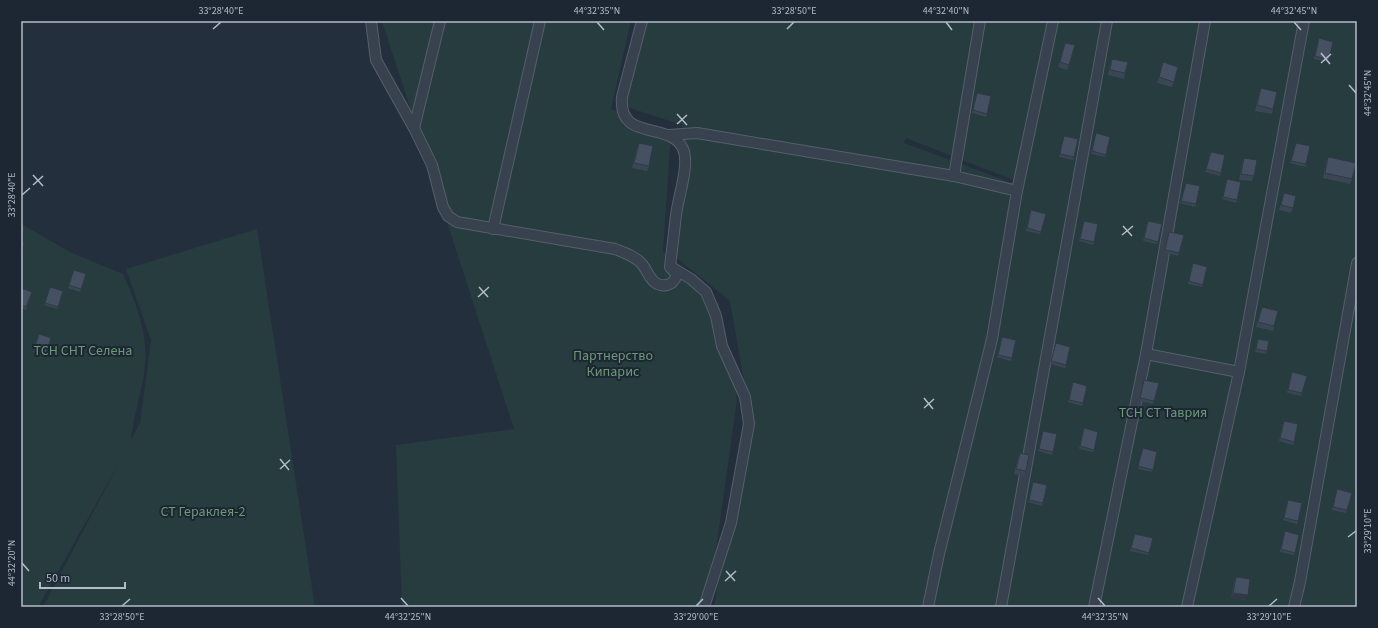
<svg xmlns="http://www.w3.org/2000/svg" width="1378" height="628" viewBox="0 0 1378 628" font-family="'Source Sans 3',sans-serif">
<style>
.green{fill:#263c3f;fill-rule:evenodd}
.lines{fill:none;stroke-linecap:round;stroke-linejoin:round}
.street-casing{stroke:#565f6c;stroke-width:12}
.street{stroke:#38414e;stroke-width:10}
.wall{fill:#3b4654}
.shaded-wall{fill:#303945}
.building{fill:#455162;stroke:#303945}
.ticks{fill:none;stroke:#b4bcc9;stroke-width:1.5}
.labels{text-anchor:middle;stroke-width:4;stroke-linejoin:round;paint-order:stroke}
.park-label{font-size:14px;fill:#6b9a76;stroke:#1d2633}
.neatline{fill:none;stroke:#b4bcc9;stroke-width:1.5}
.ticks-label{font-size:10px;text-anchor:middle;fill:#b4bcc9}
</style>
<rect width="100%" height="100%" fill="#242f3e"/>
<!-- green -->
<g class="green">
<polygon points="382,21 631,21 611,109 671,132 663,252 719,304 737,400 708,607 402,607 396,445 514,429"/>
<path d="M643,21H1357V607H714L747,398L730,301L675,257L682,125L621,105ZM906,138L1016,181L1015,184L904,143Z"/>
<path d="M21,224L72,253L123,274C136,303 148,333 145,365C143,390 133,415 131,440L140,423L151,340L126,269L257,229L315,607H43L119,463L38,607H21Z"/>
</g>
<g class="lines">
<defs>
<g id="street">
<path d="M371,21L376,60L414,128L432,165L443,207L448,216L457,222L615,249C625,253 635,256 642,264C649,273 652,288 667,285C672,284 675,280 677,275L670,267C672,250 674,232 676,215C678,198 690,164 683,149C670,120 618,143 622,97L642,21"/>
<polyline points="414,128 440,21"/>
<polyline points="669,135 697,133 954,176 1017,191"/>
<polyline points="954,176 980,21"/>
<polyline points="493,229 540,21"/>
<polyline points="673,268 691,279 706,292 716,316 722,346 745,397 749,424 731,523 704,607"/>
<polyline points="1146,354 1239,372"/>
<polyline points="928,607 939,554 992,339 1017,191 1053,21"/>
<polyline points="1001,607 1107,21"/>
<polyline points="1094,607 1146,354 1205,21"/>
<polyline points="1187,607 1239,372 1304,21"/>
<polyline points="1294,607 1300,582 1357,263"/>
</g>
</defs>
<!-- street casing -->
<use href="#street" class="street-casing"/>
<!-- street -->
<use href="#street" class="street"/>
</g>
<!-- wall -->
<g class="wall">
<polygon points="1319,38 1329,60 1328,62 1314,59"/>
<polygon points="1065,43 1069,65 1067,70 1058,67"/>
<polygon points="1112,59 1125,73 1124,79 1108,75 1110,64"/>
<polygon points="1163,62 1174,82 1172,87 1157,83"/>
<polygon points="1261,88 1273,109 1272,114 1255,111 1259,94"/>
<polygon points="977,93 987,114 986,117 972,113"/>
<polygon points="1096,133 1106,155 1105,157 1091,154"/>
<polygon points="1064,136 1074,157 1073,160 1059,157"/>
<polygon points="639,143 649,166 647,171 632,168 637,148"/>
<polygon points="1296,143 1306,164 1305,167 1290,163"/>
<polygon points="1211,152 1221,173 1220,176 1205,172"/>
<polygon points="1328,157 1352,179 1350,184 1323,178 1326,162"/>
<polygon points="1244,158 1254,176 1252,181 1239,180 1242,163"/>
<polygon points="1227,179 1237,200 1236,203 1222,199"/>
<polygon points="1186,183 1196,204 1195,207 1180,203"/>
<polygon points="1284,193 1293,208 1291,213 1279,210"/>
<polygon points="1031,210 1041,232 1040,234 1026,231"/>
<polygon points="1084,221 1094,242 1093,245 1079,241"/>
<polygon points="1148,221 1158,242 1157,244 1143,241"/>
<polygon points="1169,232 1179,253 1178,256 1164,252"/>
<polygon points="1193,263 1203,285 1202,287 1188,284"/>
<polygon points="74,270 86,274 80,292 68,288"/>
<polygon points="50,287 63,291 57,309 44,305"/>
<polygon points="21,288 32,292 26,310 21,308"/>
<polygon points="1262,307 1274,326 1273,331 1256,327 1260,312"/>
<polygon points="39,334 51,338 45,356 33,352"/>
<polygon points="1002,337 1012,358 1011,361 997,357"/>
<polygon points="1258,339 1267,351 1266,354 1255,352"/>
<polygon points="1056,343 1066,365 1065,368 1050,364"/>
<polygon points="1292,372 1302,393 1301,396 1287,393"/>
<polygon points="1144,380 1154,401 1153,404 1139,401"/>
<polygon points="1073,382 1083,403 1082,406 1068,402"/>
<polygon points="1284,421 1294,442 1293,445 1279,441"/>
<polygon points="1084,428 1094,450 1093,452 1079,449"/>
<polygon points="1043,431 1053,452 1052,455 1038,451"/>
<polygon points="1143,448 1153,470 1152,472 1138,469"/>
<polygon points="1020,453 1026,471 1024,476 1014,474 1018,458"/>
<polygon points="1033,482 1043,503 1042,506 1028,502"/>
<polygon points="1337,489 1347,510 1346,513 1332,510"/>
<polygon points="1288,500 1298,521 1297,524 1283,520"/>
<polygon points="1285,531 1295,553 1294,555 1280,552"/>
<polygon points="1135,534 1149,553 1148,555 1130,551"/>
<polygon points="1236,577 1246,600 1231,598 1234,582"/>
</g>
<!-- shaded-wall -->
<polygon class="shaded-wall" points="1233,593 1248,595 1246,600 1231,598"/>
<!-- building -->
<g class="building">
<polygon points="1319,38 1333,42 1329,60 1315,56"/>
<polygon points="1065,43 1075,45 1069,65 1060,62"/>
<polygon points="1112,59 1128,62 1125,73 1110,70"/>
<polygon points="1163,62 1178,67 1174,82 1159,77"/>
<polygon points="1261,88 1277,92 1273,109 1257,105"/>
<polygon points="977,93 991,96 987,114 973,110"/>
<polygon points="1096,133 1110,137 1106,155 1092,151"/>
<polygon points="1064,136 1078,139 1074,157 1060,154"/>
<polygon points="639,143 653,146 649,166 634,163"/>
<polygon points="1296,143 1310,146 1306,164 1291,161"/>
<polygon points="1211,152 1225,155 1221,173 1206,169"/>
<polygon points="1328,157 1356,163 1352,179 1325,173"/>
<polygon points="1244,158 1257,160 1254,176 1241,174"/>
<polygon points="1227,179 1241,182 1237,200 1223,197"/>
<polygon points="1186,183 1200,186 1196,204 1181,201"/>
<polygon points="1284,193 1296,196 1293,208 1281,205"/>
<polygon points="1031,210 1046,214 1041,232 1027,228"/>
<polygon points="1084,221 1098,224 1094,242 1080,239"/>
<polygon points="1148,221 1162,224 1158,242 1144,238"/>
<polygon points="1169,232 1184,235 1179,253 1165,250"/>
<polygon points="21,241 24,242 21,253"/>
<polygon points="1193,263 1207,267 1203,285 1189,281"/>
<polygon points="74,270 86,274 81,289 69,285"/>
<polygon points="50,287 63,291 58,307 45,303"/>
<polygon points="21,288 32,292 26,307 21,305"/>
<polygon points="1262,307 1278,311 1274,326 1258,322"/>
<polygon points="39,334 51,338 46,353 34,349"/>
<polygon points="1002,337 1016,340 1012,358 998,355"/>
<polygon points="1258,339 1269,341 1267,351 1256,349"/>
<polygon points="1056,343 1070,347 1066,365 1051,361"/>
<polygon points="1292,372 1307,376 1302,393 1288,390"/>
<polygon points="1144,380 1159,383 1154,401 1140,398"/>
<polygon points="1073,382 1087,386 1083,403 1069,400"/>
<polygon points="1284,421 1298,424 1294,442 1280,438"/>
<polygon points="1084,428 1098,432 1094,450 1080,446"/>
<polygon points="1043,431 1057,434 1053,452 1039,449"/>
<polygon points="1143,448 1157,452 1153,470 1138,466"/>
<polygon points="1020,453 1029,455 1026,471 1016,469"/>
<polygon points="1033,482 1047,485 1043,503 1029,500"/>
<polygon points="1337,489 1352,493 1347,510 1333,507"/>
<polygon points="1288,500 1302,503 1298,521 1284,518"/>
<polygon points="1285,531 1299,535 1295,553 1281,549"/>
<polygon points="1135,534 1153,538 1149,553 1131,548"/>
<polygon points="1236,577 1250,579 1248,595 1233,593"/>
</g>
<!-- ticks -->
<path class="ticks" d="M597,22L604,30M946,22L952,30M1294,22L1301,30M213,29L221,22M787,29L794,22M1321,53L1330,64M1321,63L1331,54M1349,85L1356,93M677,114L687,125M677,124L687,115M33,175L43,186M33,185L43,176M22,195L30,188M1123,226L1132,236M1122,235L1133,226M479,287L488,297M478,297L489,287M924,398L933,409M924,408L934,399M280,459L289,470M280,469L290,460M1348,537L1356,531M22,563L29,571M726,571L735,581M725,581L736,571M401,598L408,606M1098,598L1105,606M122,606L130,599M696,606L703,599M1269,606L1277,599"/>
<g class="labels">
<!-- park labels -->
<g class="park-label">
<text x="83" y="355">ТСН СНТ Селена</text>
<text x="613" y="360">Партнерство<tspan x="613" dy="16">Кипарис</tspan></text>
<text x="1163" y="417">ТСН СТ Таврия</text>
<text x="203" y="516">СТ Гераклея-2</text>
</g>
</g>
<!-- border -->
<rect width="1378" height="628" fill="none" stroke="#1d2633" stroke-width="44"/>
<!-- scale -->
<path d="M40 582v6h85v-6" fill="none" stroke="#b4bcc9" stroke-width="2"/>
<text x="46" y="582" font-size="12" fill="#b4bcc9" stroke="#1d2633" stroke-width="3" paint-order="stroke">50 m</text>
<rect x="22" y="22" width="1334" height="584" class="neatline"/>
<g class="ticks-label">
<text x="221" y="14">33°28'40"E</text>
<text x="597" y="14">44°32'35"N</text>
<text x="794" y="14">33°28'50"E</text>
<text x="946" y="14">44°32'40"N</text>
<text x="1294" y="14">44°32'45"N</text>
<text transform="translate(1367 93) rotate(-90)" y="4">44°32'45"N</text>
<text transform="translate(11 195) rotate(-90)" y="4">33°28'40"E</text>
<text transform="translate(1367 531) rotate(-90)" y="4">33°29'10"E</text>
<text transform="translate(11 563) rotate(-90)" y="4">44°32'20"N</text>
<text x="122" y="620">33°28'50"E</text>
<text x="408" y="620">44°32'25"N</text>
<text x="696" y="620">33°29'00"E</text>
<text x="1105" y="620">44°32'35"N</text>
<text x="1269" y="620">33°29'10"E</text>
</g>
</svg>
